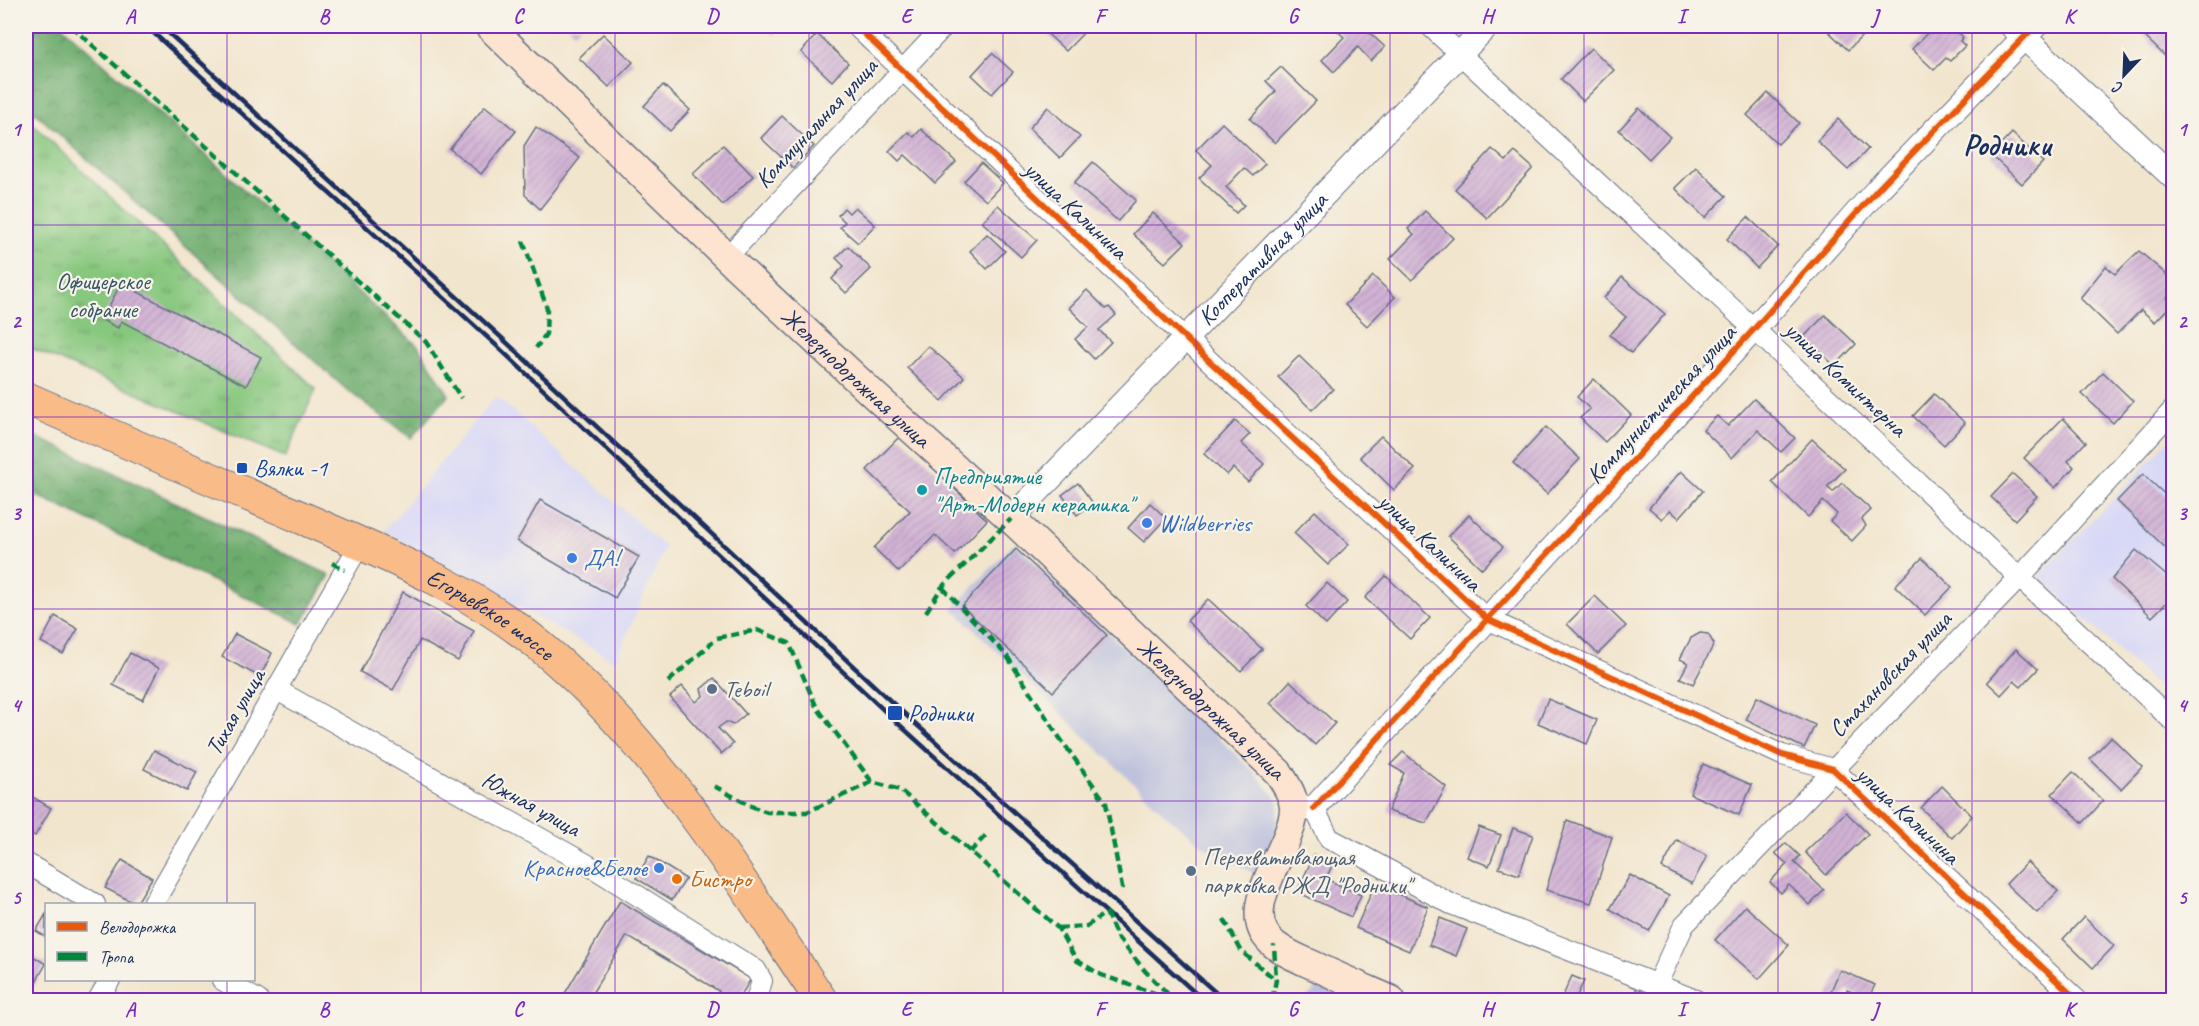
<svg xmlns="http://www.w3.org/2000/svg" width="2199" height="1026" viewBox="0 0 2199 1026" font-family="Caveat,sans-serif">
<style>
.built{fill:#d7d7f8}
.industrial{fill:#bfc2dd}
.grass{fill:url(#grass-tufts);stroke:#517b6e;stroke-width:1.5}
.forest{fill:url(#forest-crowns);stroke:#446e66;stroke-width:1.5}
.building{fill:url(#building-hatch)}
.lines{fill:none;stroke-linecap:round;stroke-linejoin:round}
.minor-casing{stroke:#666f85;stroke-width:22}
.tertiary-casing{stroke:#666f85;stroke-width:26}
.secondary-casing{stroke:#666f85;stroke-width:31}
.primary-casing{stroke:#666f85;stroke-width:34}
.minor{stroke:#fff;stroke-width:20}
.tertiary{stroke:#fff;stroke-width:24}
.secondary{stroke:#fde4d0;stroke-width:28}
.primary{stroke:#f9bc89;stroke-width:32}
.rail{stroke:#1b2f5e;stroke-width:4.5}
.quiet{stroke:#00873e;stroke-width:4.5;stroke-dasharray:9 4.5;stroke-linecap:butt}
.cycleway-casing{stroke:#f7f3e8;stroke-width:10}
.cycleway{stroke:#e8590c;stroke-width:6}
.grid{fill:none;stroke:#7b2cbf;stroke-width:1.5;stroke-opacity:0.55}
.transit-dot{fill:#1a4fb4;stroke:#f7f3e8;stroke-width:2}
.culture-dot{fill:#0f9aa8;stroke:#f7f3e8;stroke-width:2}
.shop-dot{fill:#3f7fe0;stroke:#f7f3e8;stroke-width:2}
.service-dot{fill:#5c6f8a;stroke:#f7f3e8;stroke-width:2}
.food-dot{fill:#e8710a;stroke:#f7f3e8;stroke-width:2}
.labels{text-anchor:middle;stroke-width:4.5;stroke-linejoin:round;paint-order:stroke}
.street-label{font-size:24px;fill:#1b2f5e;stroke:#f7f3e8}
.park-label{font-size:24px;fill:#365566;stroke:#f7f3e8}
.transit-label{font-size:24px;fill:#164399;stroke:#f7f3e8;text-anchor:start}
.culture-label{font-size:24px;fill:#0d838f;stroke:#f7f3e8;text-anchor:start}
.shop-label{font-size:24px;fill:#366cbe;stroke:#f7f3e8;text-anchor:start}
.service-label{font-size:24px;fill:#4e5e75;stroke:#f7f3e8;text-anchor:start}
.food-label{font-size:24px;fill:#c56008;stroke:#f7f3e8;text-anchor:start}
.district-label{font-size:30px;font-weight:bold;fill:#1b2f5e;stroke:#f7f3e8}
.neatline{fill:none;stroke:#7b2cbf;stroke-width:2}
.grid-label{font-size:20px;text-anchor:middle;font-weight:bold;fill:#7b2cbf}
</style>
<defs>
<pattern id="grass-tufts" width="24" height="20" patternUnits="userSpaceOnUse" patternTransform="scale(1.5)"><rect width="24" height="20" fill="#87c77e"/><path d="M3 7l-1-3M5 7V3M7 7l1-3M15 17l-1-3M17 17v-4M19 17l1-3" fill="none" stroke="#6ea26a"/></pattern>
<pattern id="forest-crowns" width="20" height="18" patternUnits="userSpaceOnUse" patternTransform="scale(1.5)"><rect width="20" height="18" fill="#6dac6d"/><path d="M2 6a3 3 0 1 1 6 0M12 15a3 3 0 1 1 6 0" fill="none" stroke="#598c5d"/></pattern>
<pattern id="building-hatch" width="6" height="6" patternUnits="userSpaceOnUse" patternTransform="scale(1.5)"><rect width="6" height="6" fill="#d2b2d5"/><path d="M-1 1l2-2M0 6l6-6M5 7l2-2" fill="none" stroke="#b499b9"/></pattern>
</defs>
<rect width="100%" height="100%" fill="#f7f3e8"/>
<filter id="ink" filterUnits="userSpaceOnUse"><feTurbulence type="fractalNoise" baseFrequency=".0167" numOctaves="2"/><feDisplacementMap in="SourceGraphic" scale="12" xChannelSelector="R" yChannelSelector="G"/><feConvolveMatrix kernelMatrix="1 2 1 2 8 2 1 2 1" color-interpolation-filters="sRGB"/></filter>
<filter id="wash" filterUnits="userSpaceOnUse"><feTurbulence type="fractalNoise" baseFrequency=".008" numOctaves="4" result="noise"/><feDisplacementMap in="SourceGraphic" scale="24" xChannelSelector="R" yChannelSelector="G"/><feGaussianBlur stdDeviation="1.35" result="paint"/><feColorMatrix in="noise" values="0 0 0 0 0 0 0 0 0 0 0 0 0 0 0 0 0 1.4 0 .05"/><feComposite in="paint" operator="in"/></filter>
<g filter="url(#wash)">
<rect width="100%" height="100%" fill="#f2e5cd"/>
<!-- built -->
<g class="built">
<polygon points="496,396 665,547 615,661 384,531"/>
<polygon points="2173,436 2173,701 2039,576"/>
</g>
<!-- industrial -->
<g class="industrial">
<polygon points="1014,543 1256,774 1279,802 1276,832 1255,874 1204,846 1166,815 953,609"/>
<polygon points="1319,986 1350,1000 1304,1000"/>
</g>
<!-- grass -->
<polygon class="grass" points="26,118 316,389 285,457 26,346"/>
<!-- forest -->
<g class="forest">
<polygon points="26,26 62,26 418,346 449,395 411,438 347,390 26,105"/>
<polygon points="26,432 330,575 301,624 47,500 26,492"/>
</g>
<g id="blocks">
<!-- building -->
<g class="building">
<polygon points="568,26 581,26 575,32"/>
<polygon points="764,26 782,26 773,35"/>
<polygon points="1039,26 1090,26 1066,51"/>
<polygon points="1332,26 1362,26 1385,47 1371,61 1358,47 1334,72 1322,60 1344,37"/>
<polygon points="1828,26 1872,26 1848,50 1825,28"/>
<polygon points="1934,26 1951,26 1963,37 1960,41 1965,46 1950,61 1946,58 1934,70 1912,49"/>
<polygon points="2151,26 2174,26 2174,47 2165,56 2142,34"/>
<polygon points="603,34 633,62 609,87 579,58"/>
<polygon points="817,34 848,63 832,81 801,52"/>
<polygon points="1591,48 1614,70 1583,101 1561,79"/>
<polygon points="992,53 1013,72 992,94 972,75"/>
<polygon points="1281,67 1316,101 1275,143 1250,119 1276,91 1266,81"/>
<polygon points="663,85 690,110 670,131 644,106"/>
<polygon points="1768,93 1799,123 1778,144 1747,115"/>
<polygon points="485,106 516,131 481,174 450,149"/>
<polygon points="1048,107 1080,137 1060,158 1029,128"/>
<polygon points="1639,108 1670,137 1649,159 1619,130"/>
<polygon points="782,116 814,146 793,168 761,138"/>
<polygon points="1838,119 1868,149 1848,170 1817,141"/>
<polygon points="1222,123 1265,164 1253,176 1244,168 1226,187 1244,205 1236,213 1199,178 1212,165 1196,150"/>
<polygon points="536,127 580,158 540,209 525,195 524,146"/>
<polygon points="921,129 956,162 935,183 905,155 899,161 889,151 908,132 914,137"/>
<polygon points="2012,133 2043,162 2022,184 1991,155"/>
<polygon points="723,145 753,176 723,205 693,174"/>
<polygon points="1492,149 1506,161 1515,152 1533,168 1487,218 1455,189"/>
<polygon points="1093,162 1136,200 1118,221 1074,183"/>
<polygon points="981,163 1003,183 986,201 964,181"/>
<polygon points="1696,167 1726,196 1705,218 1675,188"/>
<polygon points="998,205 1037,240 1021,257 982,222"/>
<polygon points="855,207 875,225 858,243 840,227 845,222 838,215 844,208 849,213"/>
<polygon points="1425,211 1453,238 1412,280 1390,259 1414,234 1408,229"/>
<polygon points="1153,213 1185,243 1165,263 1133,234"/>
<polygon points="1748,217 1778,246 1757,268 1727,239"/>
<polygon points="987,234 1005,251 987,269 970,251"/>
<polygon points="848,246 871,269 846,293 832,279 844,266 836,258"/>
<polygon points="2139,251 2174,281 2174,290 2167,298 2173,303 2155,322 2141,310 2117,334 2080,298 2106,266 2115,274"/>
<polygon points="1373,276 1395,297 1367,326 1345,305"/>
<polygon points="1622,277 1665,314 1631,353 1610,335 1626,317 1604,298"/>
<polygon points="121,283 261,357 246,386 121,321 118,328 102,320"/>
<polygon points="1087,290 1106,309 1109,307 1116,315 1099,330 1111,342 1094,359 1075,339 1088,327 1069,308"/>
<polygon points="1825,315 1856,344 1835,366 1804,337"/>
<polygon points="928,346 964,377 942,401 907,368"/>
<polygon points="1299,356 1333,389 1312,410 1278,377"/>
<polygon points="2103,372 2133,401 2113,423 2082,394"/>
<polygon points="1594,379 1631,415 1605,442 1580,418 1590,409 1577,397"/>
<polygon points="1934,394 1965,423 1944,445 1913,416"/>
<polygon points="1754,399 1795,438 1781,452 1758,430 1732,458 1703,430 1717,416 1728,426"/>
<polygon points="2063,418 2086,442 2068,461 2074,467 2055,488 2024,458"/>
<polygon points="1235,421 1250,434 1241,443 1264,464 1248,482 1233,468 1227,475 1204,454"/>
<polygon points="1546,427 1580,459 1547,494 1513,463"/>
<polygon points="900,436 987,520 955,554 935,535 899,572 874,548 910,511 867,470"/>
<polygon points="1381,436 1415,469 1394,490 1360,457"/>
<polygon points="1812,439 1845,469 1827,487 1833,492 1842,483 1871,510 1862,519 1866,526 1852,541 1830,521 1837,514 1823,501 1808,517 1772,482"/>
<polygon points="1681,471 1703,491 1679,518 1670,510 1662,519 1649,508"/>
<polygon points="2013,474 2037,496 2015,520 1991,497"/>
<polygon points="2143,474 2174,503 2174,556 2117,501"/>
<polygon points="1078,483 1093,503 1077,515 1062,495"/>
<polygon points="540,500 639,557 615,598 517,541"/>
<polygon points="1150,503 1166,518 1144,542 1128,528"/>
<polygon points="1315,511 1349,544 1328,565 1294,533"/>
<polygon points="1469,515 1503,547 1482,569 1448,536"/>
<polygon points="1016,549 1107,635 1053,692 962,606"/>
<polygon points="2136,550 2174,582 2174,595 2152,617 2112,579"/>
<polygon points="1922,558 1952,587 1925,615 1895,586"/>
<polygon points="1386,576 1430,618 1410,639 1365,598"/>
<polygon points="1327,583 1347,602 1326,625 1306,606"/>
<polygon points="403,592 474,631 458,661 420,640 393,690 360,672"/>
<polygon points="1595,596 1626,626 1598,654 1567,624"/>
<polygon points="1208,599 1262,649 1241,671 1187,621"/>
<polygon points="55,616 78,629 63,654 41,642"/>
<polygon points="1700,633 1708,634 1714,644 1693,684 1680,678 1688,663 1680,659 1691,638"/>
<polygon points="235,634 272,653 260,677 222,657"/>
<polygon points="2016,649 2038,669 2021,687 2014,681 2001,695 1987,682"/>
<polygon points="130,653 159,668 143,700 113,685"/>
<polygon points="714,678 746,714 733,725 726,722 718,728 733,744 721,754 670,697 682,686 696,702 703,696 701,689"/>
<polygon points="1290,681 1335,723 1315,745 1270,703"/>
<polygon points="1757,697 1815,725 1804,748 1746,720"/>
<polygon points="1548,699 1597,720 1587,744 1538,723"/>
<polygon points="2111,737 2142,767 2121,789 2090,759"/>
<polygon points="154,750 197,772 187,791 144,769"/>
<polygon points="1403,752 1446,787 1426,823 1388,811 1404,773 1390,765"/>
<polygon points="1703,764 1752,785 1739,815 1690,794"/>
<polygon points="2073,772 2103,801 2083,823 2052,794"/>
<polygon points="1942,786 1972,816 1952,838 1921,808"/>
<polygon points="26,793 51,808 35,836 26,831"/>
<polygon points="1846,812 1868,834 1826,875 1805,852"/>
<polygon points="1567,820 1612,837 1591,903 1546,890"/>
<polygon points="1479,827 1501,835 1489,866 1467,857"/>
<polygon points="1513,828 1533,835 1519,875 1499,868"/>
<polygon points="1677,840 1707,856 1692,884 1662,868"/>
<polygon points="1786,843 1800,856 1794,862 1824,890 1810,905 1789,885 1781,893 1770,882 1787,864 1775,853"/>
<polygon points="1314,855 1333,863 1326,879 1361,895 1351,917 1297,892"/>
<polygon points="649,856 686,879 672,900 636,878"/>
<polygon points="122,860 152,878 136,904 105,888"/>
<polygon points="2027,862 2058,891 2037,913 2006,884"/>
<polygon points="1630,875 1669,896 1649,931 1610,909"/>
<polygon points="1375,884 1428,907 1409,951 1356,928"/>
<polygon points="620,901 751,979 738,1000 714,1000 719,991 627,936 588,1000 561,1000"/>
<polygon points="1745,906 1789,945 1759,979 1715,940"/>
<polygon points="46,914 46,937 36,931"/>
<polygon points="2084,917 2114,946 2093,968 2063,939"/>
<polygon points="1440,918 1467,929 1456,956 1429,945"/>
<polygon points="26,952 46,964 26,999"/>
<polygon points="1840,970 1875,985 1868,999 1847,990 1843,1000 1827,1000"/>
<polygon points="1572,976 1584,981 1575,1000 1561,1000"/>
<polygon points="1638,985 1664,995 1662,1000 1632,1000"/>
</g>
</g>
</g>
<g filter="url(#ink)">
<use href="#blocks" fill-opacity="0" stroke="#666f85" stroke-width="1.5"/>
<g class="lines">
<defs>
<g id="minor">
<polyline points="856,26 1203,355 1487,619 1782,755 1833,769 2077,1000"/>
<polyline points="1430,26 2174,722"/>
<polyline points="727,257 944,26"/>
<polyline points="277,690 597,870 756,970 762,981 756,1000"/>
<polyline points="1314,808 1329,838 1451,904 1696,1000"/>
<polyline points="26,863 95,904"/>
<polyline points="153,904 360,544"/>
<polyline points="222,980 258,1000"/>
<polyline points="1657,984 1684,925 2019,578 2174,409"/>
<polyline points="98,1000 110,980"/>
</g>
<g id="tertiary">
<polyline points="2012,26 2174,178"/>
<path id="s1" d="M1011,519L1487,26"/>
<polyline points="1295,809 1314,808 1755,328 1878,189 2035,26"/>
</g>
<g id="secondary">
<path id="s2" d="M489,26L737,267L875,396L1011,519L1279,773C1285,783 1295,797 1294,810C1292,851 1232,912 1275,945C1286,954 1302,960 1315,966C1340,978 1366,989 1391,1000"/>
</g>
<g id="primary">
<path id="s3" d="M26,398C117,438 208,478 300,517C382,553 470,588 540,646C657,743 737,876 821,1000"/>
</g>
</defs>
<!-- minor casing -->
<use href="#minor" class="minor-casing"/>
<!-- tertiary casing -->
<use href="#tertiary" class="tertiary-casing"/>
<!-- secondary casing -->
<use href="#secondary" class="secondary-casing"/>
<!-- primary casing -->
<use href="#primary" class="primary-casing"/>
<!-- minor -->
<use href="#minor" class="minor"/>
<!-- tertiary -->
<use href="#tertiary" class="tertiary"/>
<!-- secondary -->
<use href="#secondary" class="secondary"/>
<!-- primary -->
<use href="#primary" class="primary"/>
<!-- rail -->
<g class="rail">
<polyline points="146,26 498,347 891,717 1203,1000"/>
<polyline points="161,26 504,340 898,708 1224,1000"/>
</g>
<!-- quiet -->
<g class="quiet">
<polyline points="71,26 426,342 461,398"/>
<polyline points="523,241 547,308 546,334 536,348"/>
<polyline points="332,563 345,570"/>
<polyline points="942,587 1007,656 1057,734 1106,803 1123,893"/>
<polyline points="926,612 942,587 1011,519"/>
<polyline points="717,638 757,630 789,643 816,706 872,782"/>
<polyline points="668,682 713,642"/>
<polyline points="714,786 751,806 767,812 807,812 872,782 900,790 1058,928 1076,960 1101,975 1154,993 1165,1000"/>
<polyline points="970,852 988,833"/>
<polyline points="1106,912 1117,937 1146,972 1174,1000"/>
<polyline points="1224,919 1242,952 1276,980"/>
<polyline points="1058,928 1087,926 1101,916"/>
<polyline points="1272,1000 1276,980 1274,945"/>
<polyline points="2158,1000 2174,991"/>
</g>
<defs>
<g id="cycleway">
<polyline points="856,26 1203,355 1487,619 1782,755 1833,769 2077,1000"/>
<polyline points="1314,808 1755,328 1878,189 2035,26"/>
</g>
</defs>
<!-- cycleway casing -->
<use href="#cycleway" class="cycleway-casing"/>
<!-- cycleway -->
<use href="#cycleway" class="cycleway"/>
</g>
</g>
<!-- grid -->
<path class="grid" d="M227,26V904M421,26V1000M615,26V1000M809,26V1000M1003,26V1000M1196,26V1000M1390,26V1000M1584,26V1000M1778,26V1000M1972,26V1000M26,225H2174M26,417H2174M26,609H2174M26,801H2174M227,980V1000"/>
<!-- markers -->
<g class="transit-dot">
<rect x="236" y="462" width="12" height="12" rx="3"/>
<rect x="887" y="705" width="16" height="16" rx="3"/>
</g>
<circle class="culture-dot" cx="922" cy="490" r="6"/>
<g class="shop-dot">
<circle cx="1147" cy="523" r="6"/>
<circle cx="572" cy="558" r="6"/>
<circle cx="659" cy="868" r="6"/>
</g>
<g class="service-dot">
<circle cx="712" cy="689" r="6"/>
<circle cx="1191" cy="871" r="6"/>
</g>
<circle class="food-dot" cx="677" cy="879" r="6"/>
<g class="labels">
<!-- street labels -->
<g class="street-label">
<text transform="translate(816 123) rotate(-47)" y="8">Коммунальная улица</text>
<text transform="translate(1076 210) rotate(43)" y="8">улица Калинина</text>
<text dy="8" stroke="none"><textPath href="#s1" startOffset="362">Кооперативная улица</textPath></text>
<text dy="8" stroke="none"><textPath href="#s2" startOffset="508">Железнодорожная улица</textPath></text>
<text transform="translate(1846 379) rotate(43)" y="8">улица Коминтерна</text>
<text transform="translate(1661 404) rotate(-47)" y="8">Коммунистическая улица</text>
<text transform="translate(1430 542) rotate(43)" y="8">улица Калинина</text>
<text dy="8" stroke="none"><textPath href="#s3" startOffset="513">Егорьевское шоссе</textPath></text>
<text transform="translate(1890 674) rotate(-46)" y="8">Стахановская улица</text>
<text dy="8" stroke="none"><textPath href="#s2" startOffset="994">Железнодорожная улица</textPath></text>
<text transform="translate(235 712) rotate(-60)" y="8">Тихая улица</text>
<text transform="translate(531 804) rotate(29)" y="8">Южная улица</text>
<text transform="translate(1908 815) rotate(43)" y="8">улица Калинина</text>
</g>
<!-- park labels -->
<g class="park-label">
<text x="103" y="289">Офицерское<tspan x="103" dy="28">собрание</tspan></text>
</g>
<!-- transit labels -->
<g class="transit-label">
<text x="254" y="476">Вялки -1</text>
<text x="908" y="721">Родники</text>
</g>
<!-- culture labels -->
<g class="culture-label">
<text x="934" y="484">Предприятие<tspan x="934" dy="28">"Арт-Модерн керамика"</tspan></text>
</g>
<!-- shop labels -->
<g class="shop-label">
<text x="1159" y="531">Wildberries</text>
<text x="584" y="566">ДА!</text>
<text x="647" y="876" text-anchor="end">Красное&amp;Белое</text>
</g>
<!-- service labels -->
<g class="service-label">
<text x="724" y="697">Teboil</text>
<text x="1203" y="865">Перехватывающая<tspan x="1203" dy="28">парковка РЖД "Родники"</tspan></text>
</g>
<!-- food labels -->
<g class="food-label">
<text x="689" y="887">Бистро</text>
</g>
<!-- district labels -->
<g class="district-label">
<text x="2007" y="155">Родники</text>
</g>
</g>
<!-- margin -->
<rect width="2199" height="1026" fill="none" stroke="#f7f3e8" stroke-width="66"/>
<!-- legend -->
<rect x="45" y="903" width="210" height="78" fill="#f7f3e8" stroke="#9fa5b1" stroke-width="1.5"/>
<rect x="57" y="922" width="30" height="9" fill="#e8590c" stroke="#9fa5b1" stroke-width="1.5"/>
<text x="99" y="933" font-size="18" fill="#1b2f5e">Велодорожка</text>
<rect x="57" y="952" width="30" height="9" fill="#00873e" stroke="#9fa5b1" stroke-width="1.5"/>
<text x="99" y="963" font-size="18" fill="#1b2f5e">Тропа</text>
<!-- north arrow -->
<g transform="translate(2124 75) rotate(203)" stroke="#f7f3e8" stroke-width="4.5" paint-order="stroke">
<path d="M0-4.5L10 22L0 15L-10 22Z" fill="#1b2f5e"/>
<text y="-9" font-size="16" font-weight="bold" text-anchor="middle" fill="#1b2f5e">С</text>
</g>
<rect x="33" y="33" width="2133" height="960" class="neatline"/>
<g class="grid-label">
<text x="130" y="23">A</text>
<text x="324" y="23">B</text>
<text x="518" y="23">C</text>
<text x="712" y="23">D</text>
<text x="906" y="23">E</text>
<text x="1100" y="23">F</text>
<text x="1293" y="23">G</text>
<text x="1487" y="23">H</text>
<text x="1681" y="23">I</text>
<text x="1875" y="23">J</text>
<text x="2069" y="23">K</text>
<text x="16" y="136">1</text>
<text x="2182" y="136">1</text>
<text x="16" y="328">2</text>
<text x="2182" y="328">2</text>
<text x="16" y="520">3</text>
<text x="2182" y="520">3</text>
<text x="16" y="712">4</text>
<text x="2182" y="712">4</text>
<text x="16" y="904">5</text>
<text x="2182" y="904">5</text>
<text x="130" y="1016">A</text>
<text x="324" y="1016">B</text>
<text x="518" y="1016">C</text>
<text x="712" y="1016">D</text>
<text x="906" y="1016">E</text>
<text x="1100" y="1016">F</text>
<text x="1293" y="1016">G</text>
<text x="1487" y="1016">H</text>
<text x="1681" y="1016">I</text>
<text x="1875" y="1016">J</text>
<text x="2069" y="1016">K</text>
</g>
</svg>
